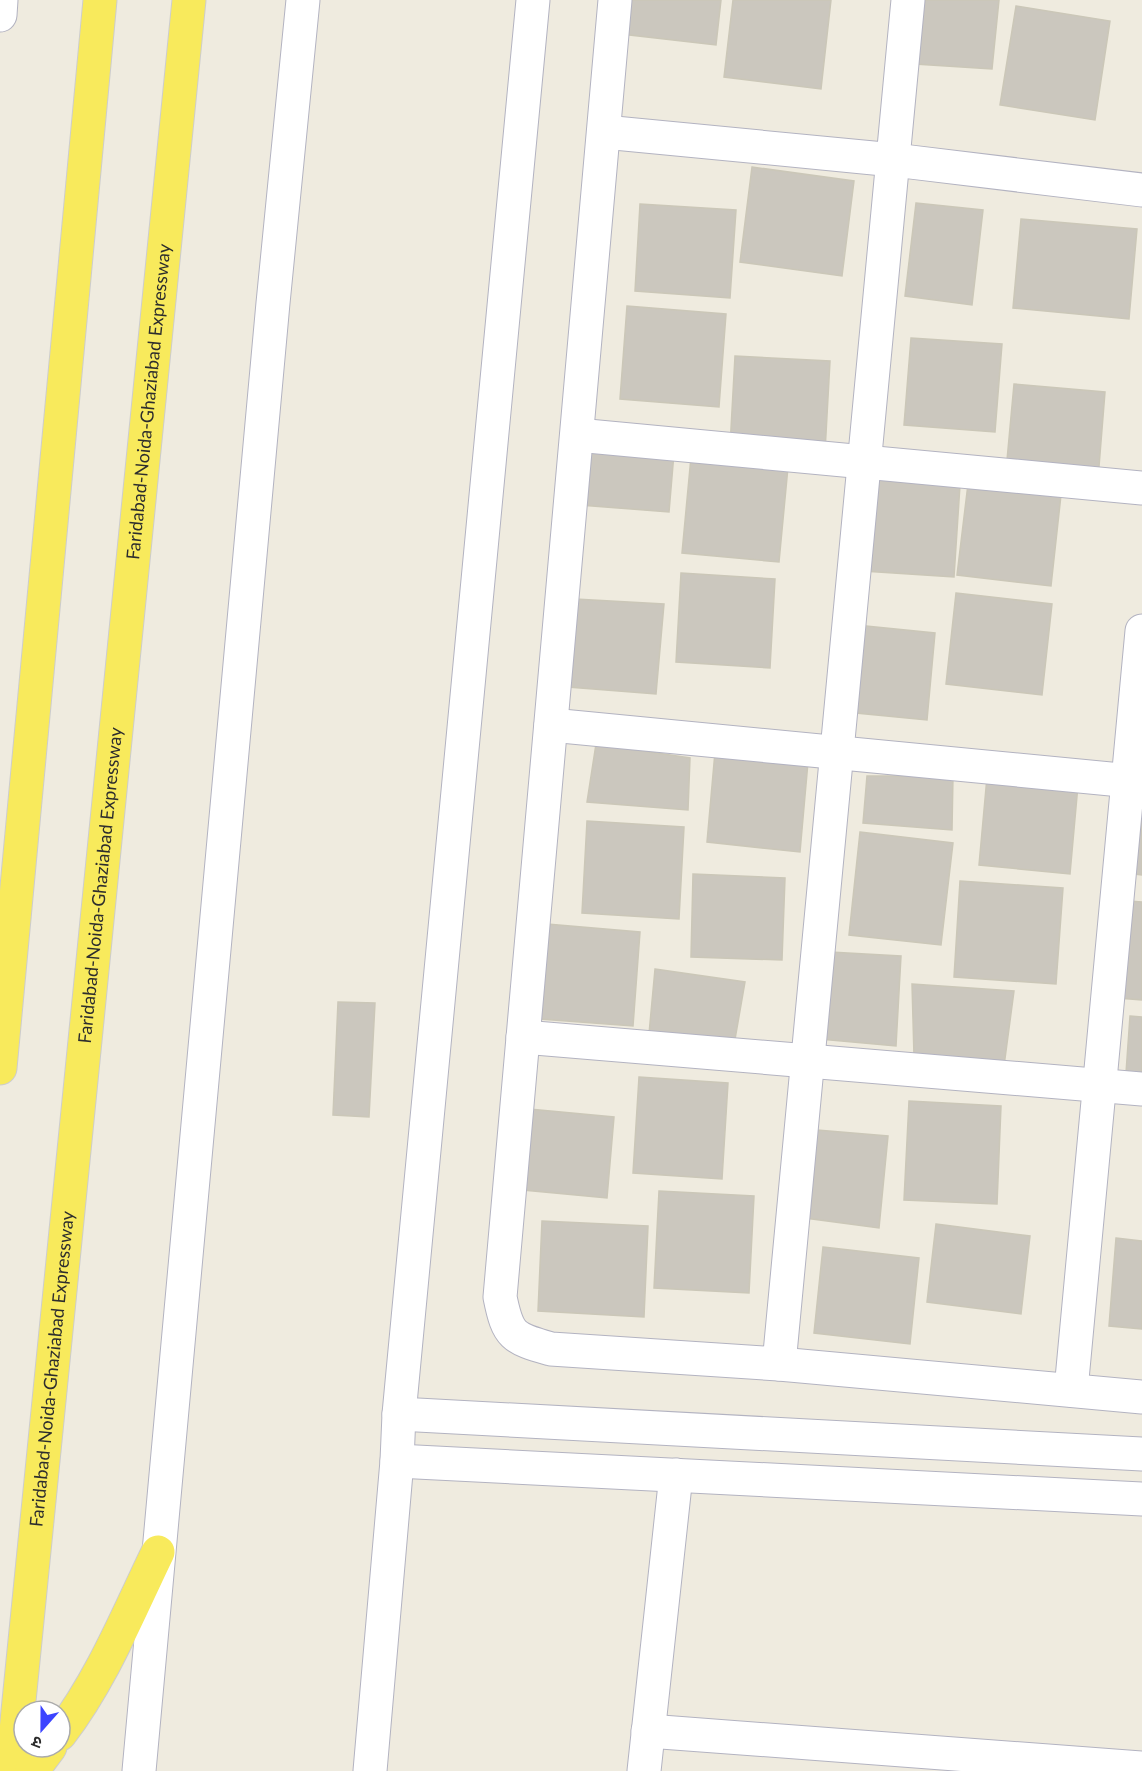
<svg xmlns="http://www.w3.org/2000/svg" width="1142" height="1771" viewBox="0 0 1142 1771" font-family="Lato,'Noto Sans Devanagari',sans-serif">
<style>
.building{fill:#cbc7be;stroke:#cbc7b8;stroke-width:1.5}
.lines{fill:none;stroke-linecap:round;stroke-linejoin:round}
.street-casing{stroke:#b3b3c1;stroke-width:35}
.secondary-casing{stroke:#b3b3c1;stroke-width:35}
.primary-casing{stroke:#cdcdcd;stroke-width:35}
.street{stroke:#fff;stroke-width:33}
.secondary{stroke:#fff;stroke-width:33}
.primary{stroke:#f8ea5c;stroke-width:33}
.labels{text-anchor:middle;stroke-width:5;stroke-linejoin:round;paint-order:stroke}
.street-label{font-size:18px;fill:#2d2d2d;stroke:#fff}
</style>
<rect width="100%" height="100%" fill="#efebdf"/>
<!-- building -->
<g class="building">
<polygon points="624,0 721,0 716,45 621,34"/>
<polygon points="733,0 831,0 821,89 724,77"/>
<polygon points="924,0 999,0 992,69 915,64"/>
<polygon points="1016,6 1110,21 1095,120 1000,105"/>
<polygon points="752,167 854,181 842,276 740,262"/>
<polygon points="916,203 983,210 972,305 905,296"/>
<polygon points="640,204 736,210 730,298 635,291"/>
<polygon points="1021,219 1137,229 1129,319 1013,308"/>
<polygon points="627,306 726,314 719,407 620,399"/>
<polygon points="911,338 1002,344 995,432 904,425"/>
<polygon points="735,356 830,361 825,452 730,447"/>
<polygon points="1014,384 1105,392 1098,479 1006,471"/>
<polygon points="588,450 674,453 669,512 580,505"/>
<polygon points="691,457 788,467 779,562 682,553"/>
<polygon points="869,478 960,485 954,577 863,571"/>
<polygon points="968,484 1061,495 1051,586 957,575"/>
<polygon points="681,573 775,579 770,668 676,662"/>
<polygon points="956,593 1052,604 1042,695 946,684"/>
<polygon points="575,599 664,604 656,694 568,687"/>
<polygon points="856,625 935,633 927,720 856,713"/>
<polygon points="596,744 690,758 688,810 587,802"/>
<polygon points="715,752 808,762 800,852 707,842"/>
<polygon points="867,776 953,776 952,830 863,823"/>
<polygon points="987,777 1078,785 1070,874 979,865"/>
<polygon points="1142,800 1142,875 1135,874"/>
<polygon points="587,821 684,827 679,919 582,913"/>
<polygon points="860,832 953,843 941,945 849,935"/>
<polygon points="693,874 785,878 782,960 691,957"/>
<polygon points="960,881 1063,888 1056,984 954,977"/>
<polygon points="1129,901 1142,902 1142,1000 1118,998"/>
<polygon points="547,924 640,932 633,1026 540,1019"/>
<polygon points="830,952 901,956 896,1046 820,1039"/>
<polygon points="655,969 745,982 734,1045 649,1034"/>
<polygon points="912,984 1014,991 1004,1066 914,1056"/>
<polygon points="338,1002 375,1003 369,1117 333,1115"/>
<polygon points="1130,1016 1142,1017 1142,1072 1126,1073"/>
<polygon points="639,1077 728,1083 722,1179 633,1173"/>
<polygon points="909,1101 1001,1106 997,1204 904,1200"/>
<polygon points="529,1109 614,1117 607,1198 523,1190"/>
<polygon points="817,1130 888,1136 879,1228 805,1218"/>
<polygon points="659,1191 754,1196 749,1293 654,1288"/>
<polygon points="542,1221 648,1226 644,1317 538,1311"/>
<polygon points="936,1224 1030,1236 1021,1314 927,1302"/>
<polygon points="1116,1238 1142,1241 1142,1329 1109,1326"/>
<polygon points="823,1247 919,1258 910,1344 814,1333"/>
</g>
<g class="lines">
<defs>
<g id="street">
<path d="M615,0L500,1297C508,1337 513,1338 551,1349L779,1364L1142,1397"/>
<polyline points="604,132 894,160 1142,190"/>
<polyline points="577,435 1142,488"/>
<polyline points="551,725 1142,782"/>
<polyline points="523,1037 1142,1089"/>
<polyline points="779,1364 908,0"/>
<polyline points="1071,1390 1142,631"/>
<polyline points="399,1414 1142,1454"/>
<polyline points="397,1461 1142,1499"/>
<polyline points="648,1731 1142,1768"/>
<polyline points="644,1771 676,1475"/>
</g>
<g id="secondary">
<polyline points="0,15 1,0"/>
<polyline points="139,1771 273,303 303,0"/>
<polyline points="370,1771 397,1461 399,1414 533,0"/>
</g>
<g id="primary">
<polyline points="0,1068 100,0"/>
<path d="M60,1734C102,1679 128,1614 158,1552"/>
<path id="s1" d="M12,1771L189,0"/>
<polyline points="32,1771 50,1747"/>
</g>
</defs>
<!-- street casing -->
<use href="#street" class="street-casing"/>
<!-- secondary casing -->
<use href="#secondary" class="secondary-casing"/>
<!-- primary casing -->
<use href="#primary" class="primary-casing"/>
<!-- street -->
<use href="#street" class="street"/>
<!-- secondary -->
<use href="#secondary" class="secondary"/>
<!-- primary -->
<use href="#primary" class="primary"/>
</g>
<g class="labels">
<!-- street labels -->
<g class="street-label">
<text dy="6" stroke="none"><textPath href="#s1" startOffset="1376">Faridabad-Noida-Ghaziabad Expressway</textPath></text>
<text dy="6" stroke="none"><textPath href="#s1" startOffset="890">Faridabad-Noida-Ghaziabad Expressway</textPath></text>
<text dy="6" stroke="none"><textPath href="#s1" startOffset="404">Faridabad-Noida-Ghaziabad Expressway</textPath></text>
</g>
</g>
<!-- north arrow -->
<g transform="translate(42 1729) rotate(201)"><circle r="28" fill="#ffffff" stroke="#ababab" stroke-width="1.5"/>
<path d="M0-4.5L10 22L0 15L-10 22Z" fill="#3c44ff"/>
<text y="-9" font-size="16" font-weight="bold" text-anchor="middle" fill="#2d2d2d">उ</text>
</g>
</svg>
